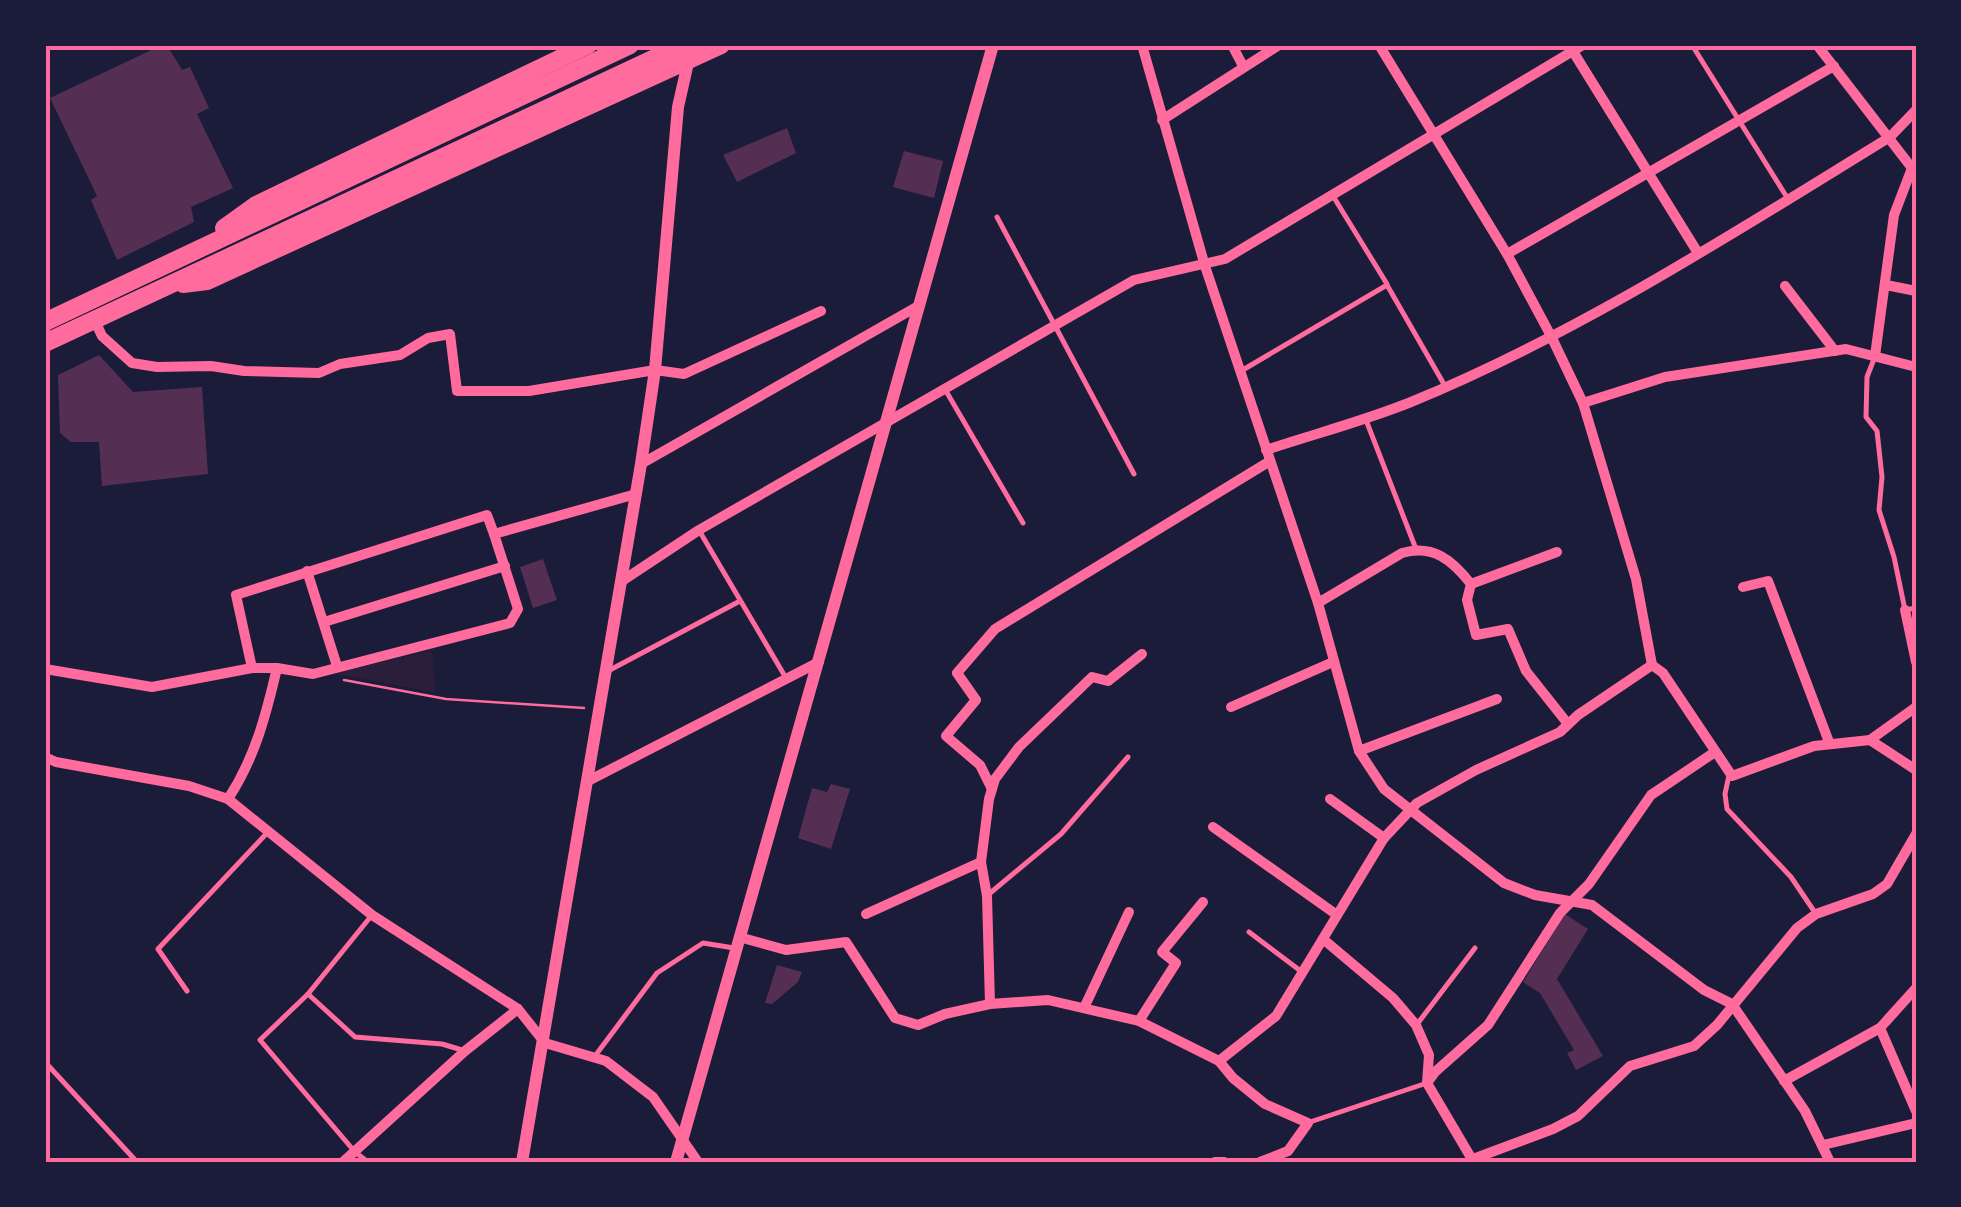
<svg xmlns="http://www.w3.org/2000/svg" width="1961" height="1207" viewBox="0 0 1961 1207" font-family="Inter,sans-serif">
<style>
.green{fill:#2a1e3b}
.building{fill:#542f53}
.lines{fill:none;stroke-linecap:round;stroke-linejoin:round}
.path{stroke:#ff6b9d;stroke-width:2.5}
.service{stroke:#ff6b9d;stroke-width:5}
.minor{stroke:#ff6b9d;stroke-width:10}
.tertiary{stroke:#ff6b9d;stroke-width:12}
.trunk{stroke:#ff6b9d;stroke-width:18}
.neatline{fill:none;stroke:#ff6b9d;stroke-width:4}
</style>
<rect width="100%" height="100%" fill="#1b1b3a"/>
<!-- green -->
<polygon class="green" points="432,651 436,693 331,673"/>
<!-- building -->
<g class="building">
<polygon points="162,45 167,45 182,70 190,67 209,108 197,114 233,188 191,207 194,222 117,260 91,200 97,196 50,98"/>
<polygon points="787,128 796,153 737,182 723,155"/>
<polygon points="904,151 943,161 934,198 893,187"/>
<polygon points="99,355 133,392 202,387 208,474 102,486 99,442 71,442 60,433 58,375"/>
<polygon points="543,559 557,600 533,608 520,567"/>
<polygon points="831,784 850,789 831,849 798,838 812,788 827,792"/>
<polygon points="1565,914 1588,929 1557,979 1603,1056 1576,1070 1567,1053 1574,1050 1540,993 1523,982"/>
<polygon points="777,965 802,972 798,982 772,1004 765,1003"/>
</g>
<g class="lines">
<!-- path -->
<polyline class="path" points="344,680 446,699 584,708"/>
<!-- service -->
<g class="service">
<polyline points="1692,45 1788,199"/>
<polyline points="1333,196 1387,284"/>
<polyline points="997,217 1134,474"/>
<polyline points="1874,359 1867,377 1866,417 1877,431 1882,477 1879,510 1894,557 1905,610 1916,608"/>
<polyline points="1241,371 1387,285 1445,386"/>
<polyline points="946,391 1023,523"/>
<polyline points="1366,420 1416,549"/>
<polyline points="700,532 786,678"/>
<polyline points="608,671 740,601"/>
<polyline points="1729,775 1725,794 1727,809 1791,877 1816,914"/>
<polyline points="989,894 1061,834 1128,757"/>
<polyline points="1249,932 1302,972"/>
<polyline points="187,991 158,949 267,833"/>
<polyline points="308,994 355,1037 442,1044 462,1050"/>
<polyline points="1418,1023 1475,948"/>
<polyline points="595,1056 657,973 703,943 734,948"/>
<polyline points="45,1062 137,1162"/>
<polyline points="1310,1122 1427,1083"/>
<polyline points="368,1162 355,1152 260,1040 308,994 372,915"/>
</g>
<!-- minor -->
<g class="minor">
<polyline points="1142,45 1205,266 1318,603 1359,751 1384,789 1504,883 1535,895 1592,905 1704,990 1732,1004 1805,1111 1830,1162"/>
<polyline points="1232,45 1243,66"/>
<polyline points="1379,45 1507,254 1551,336 1583,403 1636,579 1652,665 1663,673 1732,776 1814,746 1870,740"/>
<polyline points="1569,45 1698,253"/>
<polyline points="1817,45 1915,172"/>
<polyline points="1162,120 1279,45"/>
<polyline points="1507,254 1834,66"/>
<polyline points="1886,285 1916,291"/>
<polyline points="1785,286 1835,351"/>
<polyline points="94,319 102,336 132,363 157,367 211,366 244,371 319,373 340,364 400,355 428,338 450,334 457,391 529,391 655,370 684,374 821,311"/>
<polyline points="1875,356 1894,215 1912,168"/>
<polyline points="1583,403 1665,377 1846,349 1916,367"/>
<path d="M1266,450C1314,434 1364,421 1411,402C1579,333 1735,232 1890,137L1916,110"/>
<polyline points="641,464 920,305"/>
<polyline points="307,571 337,666"/>
<polyline points="622,581 699,530 1134,280 1225,259 1583,45"/>
<polyline points="1471,584 1557,552"/>
<polyline points="1743,587 1768,581 1829,742"/>
<path d="M1318,603L1402,553C1433,544 1452,560 1471,584L1467,600L1476,635L1508,629L1526,671L1568,724"/>
<polyline points="1905,610 1916,662"/>
<polyline points="324,622 505,566"/>
<polyline points="252,668 236,595 487,515 494,534"/>
<polyline points="45,669 152,687 252,668 277,668 313,674 510,623 518,609 494,534 636,494"/>
<polyline points="1231,707 1333,662"/>
<polyline points="1916,707 1870,740 1916,770"/>
<polyline points="1359,751 1497,699"/>
<polyline points="45,757 56,762 189,786 228,799 372,915 518,1009 545,1043 606,1061 653,1097 698,1162"/>
<polyline points="588,781 819,662"/>
<polyline points="992,789 980,765 946,736 976,700 957,673 995,629 1270,461"/>
<path d="M228,799C255,758 266,715 277,668"/>
<polyline points="1330,799 1384,838"/>
<polyline points="1213,827 1337,915"/>
<polyline points="866,914 981,862"/>
<polyline points="739,937 786,950 846,942 895,1018 918,1025 945,1014 990,1004 1048,1000 1139,1021 1219,1061 1233,1078 1265,1104 1308,1123 1288,1151 1260,1162"/>
<polyline points="1323,939 1393,998 1416,1025 1429,1055 1427,1083 1473,1161"/>
<polyline points="990,1004 987,896 981,862 989,799 995,779 1019,747 1092,677 1108,681 1142,654"/>
<polyline points="1084,1008 1129,912"/>
<polyline points="1139,1021 1176,963 1162,952 1203,902"/>
<polyline points="1880,1028 1916,1111"/>
<polyline points="1219,1061 1276,1016 1384,838 1417,803 1476,770 1560,732 1578,715 1652,665"/>
<polyline points="1784,1081 1880,1028 1916,988"/>
<polyline points="1427,1083 1435,1072 1488,1025 1560,913 1589,884 1651,795 1715,752"/>
<polyline points="1823,1145 1916,1123"/>
<polyline points="1473,1159 1553,1129 1578,1116 1630,1066 1694,1046 1717,1025 1797,928 1816,914 1873,894 1887,884 1916,834"/>
<polyline points="343,1162 465,1051 518,1009"/>
<polyline points="1215,1162 1224,1162"/>
</g>
<!-- tertiary -->
<g class="tertiary">
<polyline points="522,1162 641,464 655,370 678,107 692,45"/>
<polyline points="676,1162 993,45"/>
</g>
<!-- trunk -->
<g class="trunk">
<polyline points="224,228 256,205 588,45"/>
<polyline points="183,284 207,281 721,45"/>
<polyline points="45,322 630,45"/>
<polyline points="45,343 683,45"/>
</g>
</g>
<!-- border -->
<rect width="1961" height="1207" fill="none" stroke="#1b1b3a" stroke-width="95"/>
<rect x="48" y="48" width="1866" height="1112" class="neatline"/>
</svg>
